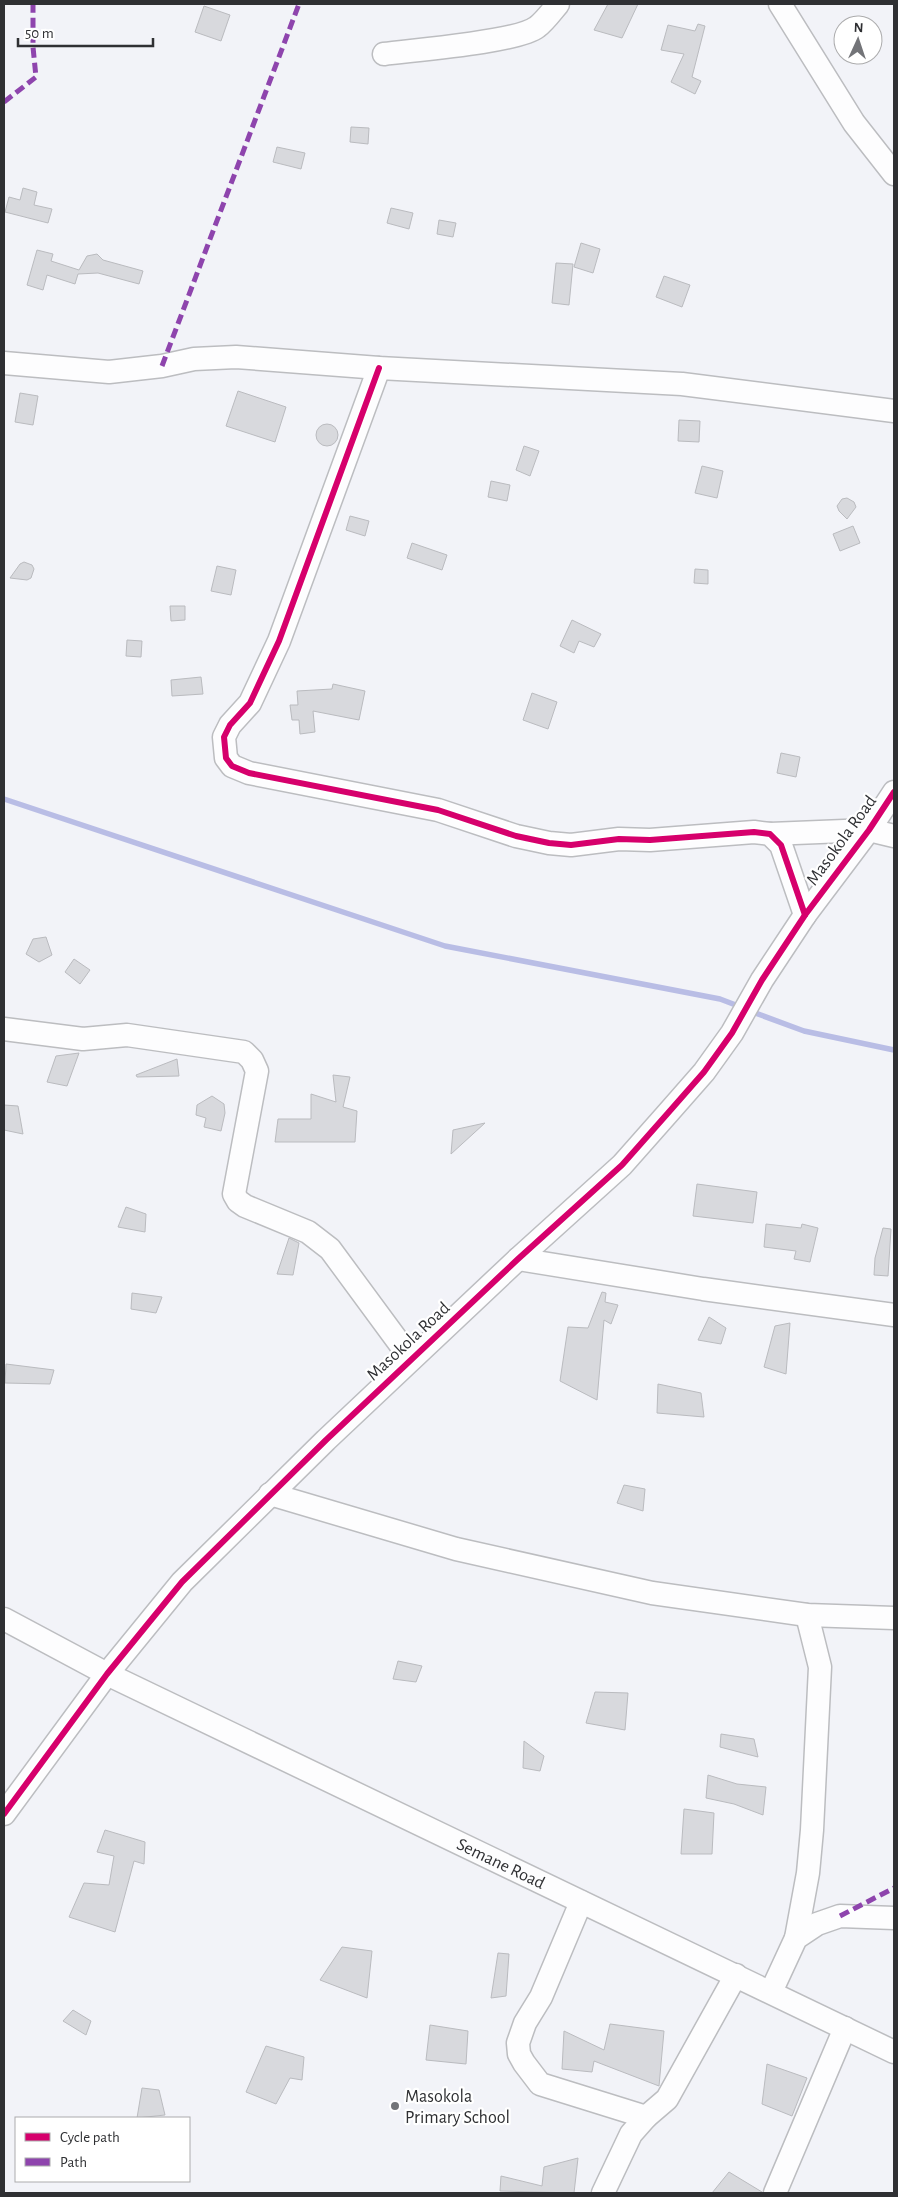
<svg xmlns="http://www.w3.org/2000/svg" width="898" height="2197" viewBox="0 0 898 2197" font-family="'Alegreya Sans',sans-serif">
<style>
.lines{fill:none;stroke-linecap:round;stroke-linejoin:round}
.stream{stroke:#b9bde5;stroke-width:5.5}
.building{fill:#d8d9dd;stroke:#babbbf}
.minor-casing{stroke:#bcbdc0;stroke-width:25}
.minor{stroke:#fdfdfe;stroke-width:22}
.quiet{stroke:#8e44ad;stroke-width:5;stroke-dasharray:10 5;stroke-linecap:butt}
.cycleway-casing{stroke:#fff;stroke-width:9}
.cycleway{stroke:#d6006c;stroke-width:6}
.poi-dot{fill:#737478;stroke:#fff;stroke-width:2}
.labels{text-anchor:middle;stroke-width:4.5;stroke-linejoin:round;paint-order:stroke}
.street-label{font-size:18px;fill:#2f3033;stroke:#fff}
.poi-label{font-size:18px;fill:#2f3033;stroke:#fff;text-anchor:start}
</style>
<rect width="100%" height="100%" fill="#f2f3f8"/>
<g class="lines">
<!-- stream -->
<g class="stream">
<polyline points="4,799 445,946 720,999 741,1007"/>
<polyline points="750,1011 804,1031 894,1050"/>
</g>
</g>
<!-- building -->
<g class="building">
<polygon points="608,4 638,4 622,38 594,30"/>
<polygon points="204,6 230,15 221,41 195,32"/>
<polygon points="698,24 705,26 692,77 701,81 695,94 671,82 684,54 661,50 668,25 695,31"/>
<polygon points="351,127 369,128 368,144 350,142"/>
<polygon points="277,147 305,153 301,169 273,162"/>
<polygon points="23,188 37,192 34,205 52,209 48,223 5,212 9,197 20,200"/>
<polygon points="391,208 413,213 409,229 387,223"/>
<polygon points="439,220 456,223 453,237 437,234"/>
<polygon points="581,243 600,249 593,273 574,267"/>
<polygon points="37,250 53,254 51,261 79,270 87,256 97,254 103,260 143,271 139,284 98,273 78,274 75,284 47,275 43,290 27,285"/>
<polygon points="556,263 573,264 569,305 552,303"/>
<polygon points="664,276 690,285 682,307 656,297"/>
<polygon points="238,391 286,407 275,442 226,426"/>
<polygon points="20,393 38,396 33,425 15,422"/>
<polygon points="679,420 700,421 699,442 678,441"/>
<circle cx="327" cy="435" r="11"/>
<polygon points="524,446 539,451 530,476 516,470"/>
<polygon points="702,466 723,471 717,498 695,493"/>
<polygon points="491,481 510,485 507,501 488,497"/>
<polygon points="847,498 854,502 856,507 847,519 839,511 837,506 842,499"/>
<polygon points="350,516 369,521 365,536 346,530"/>
<polygon points="853,526 860,543 840,551 833,534"/>
<polygon points="412,543 447,555 442,570 407,558"/>
<polygon points="24,562 32,565 34,569 31,578 27,580 10,578 20,564"/>
<polygon points="217,566 236,570 231,595 211,591"/>
<polygon points="695,569 708,570 708,584 694,583"/>
<polygon points="170,606 185,606 185,620 171,621"/>
<polygon points="572,620 601,634 594,647 579,641 574,653 560,646"/>
<polygon points="127,640 142,641 141,657 126,656"/>
<polygon points="201,677 203,694 172,696 171,680"/>
<polygon points="333,684 365,691 359,720 313,711 315,732 300,734 299,720 292,720 290,705 298,705 297,691 332,689"/>
<polygon points="532,693 557,702 548,729 523,720"/>
<polygon points="781,753 800,757 796,777 777,773"/>
<polygon points="46,937 52,955 39,962 26,954 33,939"/>
<polygon points="74,959 90,970 80,984 65,972"/>
<polygon points="79,1053 67,1086 47,1082 56,1056"/>
<polygon points="177,1059 179,1076 137,1077 136,1075"/>
<polygon points="333,1075 350,1077 343,1107 357,1111 355,1142 275,1142 278,1119 311,1119 311,1094 336,1102"/>
<polygon points="212,1096 224,1104 225,1113 221,1131 204,1127 206,1118 196,1115 197,1105"/>
<polygon points="4,1105 18,1106 23,1134 4,1130"/>
<polygon points="485,1123 451,1154 453,1130"/>
<polygon points="697,1184 757,1192 753,1223 693,1216"/>
<polygon points="126,1207 146,1214 145,1232 118,1227"/>
<polygon points="766,1224 801,1228 802,1224 818,1228 810,1262 794,1259 796,1251 764,1247"/>
<polygon points="883,1228 891,1229 888,1276 874,1275 875,1258"/>
<polygon points="289,1238 299,1243 293,1275 277,1274"/>
<polygon points="602,1292 606,1293 605,1302 618,1305 611,1324 604,1320 597,1400 560,1381 568,1327 588,1328"/>
<polygon points="132,1293 162,1297 156,1313 131,1309"/>
<polygon points="709,1317 726,1328 721,1344 698,1340"/>
<polygon points="790,1323 786,1374 764,1367 775,1326"/>
<polygon points="6,1364 54,1370 50,1384 5,1383"/>
<polygon points="658,1384 701,1393 704,1417 657,1413"/>
<polygon points="624,1485 645,1489 643,1511 617,1503"/>
<polygon points="398,1661 422,1666 416,1682 393,1679"/>
<polygon points="595,1692 628,1693 625,1730 586,1723"/>
<polygon points="721,1734 754,1739 758,1757 720,1747"/>
<polygon points="524,1741 544,1756 540,1771 523,1768"/>
<polygon points="708,1775 737,1784 766,1787 763,1815 734,1804 706,1798"/>
<polygon points="684,1809 714,1813 712,1854 681,1854"/>
<polygon points="105,1830 145,1842 144,1864 134,1861 115,1932 69,1917 84,1883 109,1885 114,1856 97,1852"/>
<polygon points="342,1947 372,1951 367,1998 320,1980"/>
<polygon points="498,1953 509,1954 506,1996 491,1998"/>
<polygon points="73,2010 91,2021 86,2035 63,2021"/>
<polygon points="610,2024 664,2031 659,2086 594,2061 592,2072 562,2069 564,2031 604,2050"/>
<polygon points="430,2025 468,2031 466,2064 426,2060"/>
<polygon points="266,2046 304,2057 302,2080 290,2078 276,2104 246,2092"/>
<polygon points="767,2064 807,2078 792,2116 762,2104"/>
<polygon points="142,2088 159,2090 165,2115 137,2118"/>
<polygon points="578,2158 574,2193 500,2191 501,2176 542,2186 544,2167"/>
<polygon points="729,2172 762,2192 762,2193 712,2193"/>
</g>
<g class="lines">
<defs>
<g id="minor">
<polyline points="780,4 854,123 894,174"/>
<path d="M384,54C414,50 518,42 537,27C545,21 552,11 558,4"/>
<polyline points="4,363 109,372 162,366 194,359 236,357 379,368 682,384 894,411"/>
<polyline points="379,368 279,641 250,703 230,725 224,737 226,758 232,766 249,773 438,810 516,836 549,843 571,845 619,839 650,840 754,832 770,834 781,845 805,915"/>
<polyline points="770,834 869,830 894,836"/>
<polyline points="4,1029 83,1039 127,1035 244,1052 252,1060 257,1071 234,1194 238,1201 245,1206 308,1232 330,1249 411,1359"/>
<polyline points="518,1259 703,1289 894,1315"/>
<polyline points="270,1494 456,1549 652,1593 807,1615 894,1618"/>
<path id="s1" d="M4,1619L107,1674L894,2052"/>
<polyline points="4,1814 107,1674 182,1582 326,1440 518,1259 622,1165 668,1113 704,1072 732,1033 762,980 805,915 869,830 894,792"/>
<polyline points="581,1902 541,1997 525,2023 518,2043 519,2054 524,2063 540,2084 646,2117"/>
<polyline points="796,1938 808,1873 812,1830 820,1667 807,1615"/>
<polyline points="771,1992 796,1938 817,1924 840,1916 894,1918"/>
<polyline points="603,2193 631,2134 646,2117 667,2099 736,1975"/>
<polyline points="775,2193 845,2028"/>
</g>
</defs>
<!-- minor casing -->
<use href="#minor" class="minor-casing"/>
<!-- minor -->
<use href="#minor" class="minor"/>
<!-- quiet -->
<g class="quiet">
<polyline points="4,102 36,77 33,47 33,4"/>
<polyline points="162,366 299,4"/>
<polyline points="840,1916 894,1888"/>
</g>
<defs>
<g id="cycleway">
<polyline points="379,368 279,641 250,703 230,725 224,737 226,758 232,766 249,773 438,810 516,836 549,843 571,845 619,839 650,840 754,832 770,834 781,845 805,915"/>
<polyline points="4,1814 107,1674 182,1582 326,1440 518,1259 622,1165 668,1113 704,1072 732,1033 762,980 805,915 869,830 894,792"/>
</g>
</defs>
<!-- cycleway casing -->
<use href="#cycleway" class="cycleway-casing"/>
<!-- cycleway -->
<use href="#cycleway" class="cycleway"/>
</g>
<!-- markers -->
<circle class="poi-dot" cx="395" cy="2106" r="5"/>
<g class="labels">
<!-- street labels -->
<g class="street-label">
<text transform="translate(841 840) rotate(-54)" y="6">Masokola Road</text>
<text transform="translate(408 1341) rotate(-43)" y="6">Masokola Road</text>
<text dy="6" stroke="none"><textPath href="#s1" startOffset="554">Semane Road</textPath></text>
</g>
<!-- poi labels -->
<g class="poi-label">
<text x="405" y="2102">Masokola<tspan x="405" dy="21">Primary School</tspan></text>
</g>
</g>
<!-- border -->
<rect width="898" height="2197" fill="none" stroke="#2f3033" stroke-width="10"/>
<!-- legend -->
<rect x="15" y="2117" width="175" height="65" fill="#ffffff" stroke="#acacad"/>
<rect x="25" y="2133" width="25" height="8" fill="#d6006c" stroke="#acacad"/>
<text x="60" y="2142" font-size="15" fill="#2f3033">Cycle path</text>
<rect x="25" y="2158" width="25" height="8" fill="#8e44ad" stroke="#acacad"/>
<text x="60" y="2167" font-size="15" fill="#2f3033">Path</text>
<!-- north arrow -->
<g transform="translate(858 40) rotate(3)"><circle r="24" fill="#ffffff" stroke="#acacad"/>
<path d="M0-4L9 19L0 12L-9 19Z" fill="#737478"/>
<text y="-8" font-size="14" font-weight="bold" text-anchor="middle" fill="#2f3033">N</text>
</g>
<!-- scale -->
<path d="M18 38v8h135v-8" fill="none" stroke="#2f3033" stroke-width="2.5"/>
<text x="25" y="38" font-size="15" fill="#2f3033" stroke="#ffffff" stroke-width="4" paint-order="stroke">50 m</text>
</svg>
